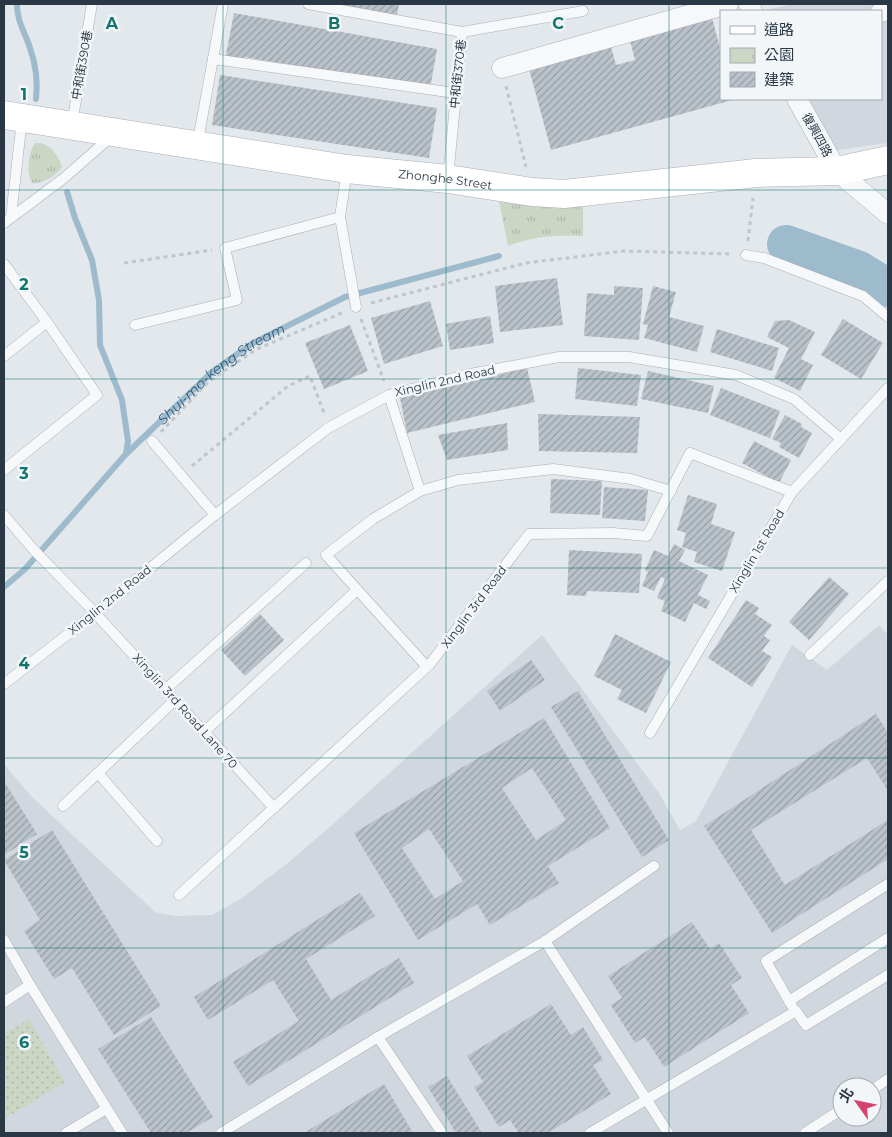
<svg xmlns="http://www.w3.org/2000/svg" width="892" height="1137" viewBox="0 0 892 1137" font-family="Montserrat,'Noto Sans TC',sans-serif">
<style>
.built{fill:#d1d7de;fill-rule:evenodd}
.grass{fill:url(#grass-dots)}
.park{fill:url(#park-tufts)}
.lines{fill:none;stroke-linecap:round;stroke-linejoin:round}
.stream{stroke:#9dbbcd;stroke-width:6}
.river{stroke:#9dbbcd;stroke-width:38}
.building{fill:url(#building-hatch);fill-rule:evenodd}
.lane-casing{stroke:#a8afb7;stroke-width:11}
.street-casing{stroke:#a8afb7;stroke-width:21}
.secondary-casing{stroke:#a8afb7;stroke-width:29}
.path{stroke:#c1c6cb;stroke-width:3;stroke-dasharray:4 4;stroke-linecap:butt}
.lane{stroke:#f6f8fa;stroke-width:10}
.street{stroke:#f6f8fa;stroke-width:20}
.secondary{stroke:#fff;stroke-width:28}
.grid{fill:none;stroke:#0f766e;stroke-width:1;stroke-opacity:0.55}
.labels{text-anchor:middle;stroke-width:5;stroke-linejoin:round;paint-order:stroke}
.street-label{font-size:12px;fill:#2a3745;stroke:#f3f6f9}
.water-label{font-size:14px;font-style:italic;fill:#325d7b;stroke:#f3f6f9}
.grid-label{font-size:16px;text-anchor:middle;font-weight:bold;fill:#0f766e;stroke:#f3f6f9;stroke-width:5;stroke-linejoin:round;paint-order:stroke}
</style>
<defs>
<pattern id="grass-dots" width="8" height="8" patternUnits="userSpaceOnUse" patternTransform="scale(1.25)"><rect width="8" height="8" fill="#cbd6c4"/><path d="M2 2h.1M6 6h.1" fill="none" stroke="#aeb8aa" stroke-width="1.8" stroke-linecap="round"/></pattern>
<pattern id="park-tufts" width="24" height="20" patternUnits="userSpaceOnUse" patternTransform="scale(1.25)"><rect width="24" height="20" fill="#cbd6c4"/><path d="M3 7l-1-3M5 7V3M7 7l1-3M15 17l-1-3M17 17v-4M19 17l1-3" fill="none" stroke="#aeb8aa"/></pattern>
<pattern id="building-hatch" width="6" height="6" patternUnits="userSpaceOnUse" patternTransform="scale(1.25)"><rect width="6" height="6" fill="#bac2ca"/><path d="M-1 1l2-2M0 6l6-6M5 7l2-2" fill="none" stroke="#979ea6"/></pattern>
</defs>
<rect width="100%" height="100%" fill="#e3e8ec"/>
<!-- built -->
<g class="built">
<polygon points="794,4 888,4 888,143 831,151 792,99 881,99 881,11 760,11"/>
<path d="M879,625L888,635V1133H4V764L32,797L155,912L174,916L212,915L242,898L289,862L332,825L542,635L659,793L680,830L696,821L792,645L827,670ZM842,1087H872V1117H842Z"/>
</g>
<!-- grass -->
<polygon class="grass" points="29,1019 65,1082 4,1119 4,1034"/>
<!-- park -->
<g class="park">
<path d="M35,143C38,143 41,143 43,144C52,146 60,159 62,167C55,177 44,183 32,183C26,173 28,153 35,143Z"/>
<path d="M499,201C529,207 553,208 583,207V236C555,235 534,236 508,246Z"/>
</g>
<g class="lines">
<!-- stream -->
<g class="stream">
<path d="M17,4C17,22 25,32 30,48C36,65 38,82 36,99"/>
<polyline points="67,192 75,218 92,260 99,300 100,345 122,400 128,441 126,454"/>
<path id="s1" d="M4,587L25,569L126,454L212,372L253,343L345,297L499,256"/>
</g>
<!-- river -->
<polyline class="river" points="786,244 859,270 888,288"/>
</g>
<!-- building -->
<g class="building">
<polygon points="328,4 399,4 397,15"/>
<polygon points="234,13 437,49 430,89 244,57 243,63 225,60"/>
<polygon points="711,14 721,52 721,99 736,99 551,150 528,65 610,43 616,65 635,60 629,37"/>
<polygon points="220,75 437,108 429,158 212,125"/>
<polygon points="557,278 563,325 500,332 495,286"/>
<polygon points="614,286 643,288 639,340 584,336 587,293 614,295"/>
<polygon points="653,286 676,292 669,317 704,326 697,352 644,338 648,325 643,324"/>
<polygon points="430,301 443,346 384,364 371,318"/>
<polygon points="490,316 494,343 450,350 446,324"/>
<polygon points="843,319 883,343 861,379 821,355"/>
<polygon points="789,320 815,332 801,359 813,365 800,391 774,378 789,348 767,337 775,321"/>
<polygon points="350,325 368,371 324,389 305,343"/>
<polygon points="717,329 779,348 772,371 710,352"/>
<polygon points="527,368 535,402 407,433 400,398"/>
<polygon points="578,368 641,375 637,406 575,399"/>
<polygon points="648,371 714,386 708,413 641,399"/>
<polygon points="721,388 780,411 770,438 710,415"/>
<polygon points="538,414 640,417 637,453 539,451"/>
<polygon points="785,415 802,424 801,427 812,433 799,458 779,447 781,443 772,439"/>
<polygon points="507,423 508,450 447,460 438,435"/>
<polygon points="754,441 791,460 779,483 742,463"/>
<polygon points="551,479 602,481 600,515 550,513"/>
<polygon points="604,487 648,490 645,521 602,518"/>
<polygon points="688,495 717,504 711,524 735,532 722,571 694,562 697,552 682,547 686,533 677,530"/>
<polygon points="674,544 685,550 679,561 708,575 698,595 710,601 706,609 694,603 685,622 661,611 665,601 657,598 665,579 661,577 654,591 642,586 648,572 645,570 654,550 668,556"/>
<polygon points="569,550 642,554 639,593 587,591 586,596 567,595"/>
<polygon points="829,577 849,594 809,640 789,622"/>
<polygon points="746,600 759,608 755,614 772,625 764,636 770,640 762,651 772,657 752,687 708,658"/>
<polygon points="260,614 284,640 245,676 221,650"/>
<polygon points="615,634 671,662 646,713 617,699 622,690 594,676"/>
<polygon points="531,660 545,680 500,711 487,691"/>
<polygon points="578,691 669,840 642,857 551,707"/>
<polygon points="876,714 888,733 888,791 867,758 751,830 785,885 888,820 888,859 772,933 704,826"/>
<path d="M544,718L610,828L548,866L559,883L490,925L477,904L418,940L354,833ZM532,768L566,820L536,840L502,788ZM429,829L463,881L435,899L402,848Z"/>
<polygon points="4,781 37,834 4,855"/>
<polygon points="52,830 161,1006 114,1035 72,968 54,979 24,931 40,920 4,860"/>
<polygon points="360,893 375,916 306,959 331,1000 399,958 414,983 248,1086 233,1062 299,1021 273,980 208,1020 194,997"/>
<polygon points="692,922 710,949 719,943 742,978 731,985 749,1013 664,1067 645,1037 635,1043 611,1005 622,998 608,976"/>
<polygon points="551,1004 571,1035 583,1027 603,1060 593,1065 611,1094 548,1133 519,1133 510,1120 499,1127 474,1087 483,1082 467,1056"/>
<polygon points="151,1017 213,1117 186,1133 151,1133 98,1049"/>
<polygon points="447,1076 482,1133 456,1133 428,1087"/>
<polygon points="384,1084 413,1133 304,1133"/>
</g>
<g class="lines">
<defs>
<g id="lane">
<polyline points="308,4 462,32"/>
<polyline points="213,59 455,93"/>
<polyline points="72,124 92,4"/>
<polyline points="197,146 223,4"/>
<polyline points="347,170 340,217 356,307"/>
<polyline points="448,178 462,32 583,11"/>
<polyline points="11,217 22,119"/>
<polyline points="4,223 64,178 112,136"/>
<polyline points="746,255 764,258 863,296 888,317"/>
<polyline points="4,264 47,322 4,356"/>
<polyline points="135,325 237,300 225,248 340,217"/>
<polyline points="389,395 420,491"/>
<polyline points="152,441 215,515"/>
<polyline points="4,470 97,395 47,322"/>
<polyline points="4,515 33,549 95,613 274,808"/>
<polyline points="810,655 888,581"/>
<polyline points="427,667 326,555 373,519 420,491 458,480 553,469 631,479 671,491"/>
<polyline points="4,684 95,613 215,515 328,428 389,395 465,375 559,357 629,357 736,375 794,399 841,439"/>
<polyline points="166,689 306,563"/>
<polyline points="204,732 357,590"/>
<polyline points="650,733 792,492 888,388"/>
<polyline points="98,773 157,841"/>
<polyline points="63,806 175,700"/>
<polyline points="179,895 430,664 529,534 613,533 647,536 690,453 792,492"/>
<polyline points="4,940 30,985"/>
<polyline points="545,941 668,1133"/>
<polyline points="789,1001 766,961 888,884"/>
<polyline points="4,1002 30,985 122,1133"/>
<polyline points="792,1006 789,1001 888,938"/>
<polyline points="378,1037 442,1133"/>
<polyline points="872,1090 888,1079"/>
<polyline points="66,1133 106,1109"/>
<polyline points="221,1133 378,1037 545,941 654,866"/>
<polyline points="590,1133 796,1011 806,1025 888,975"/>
<polyline points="805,1133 842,1109"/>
</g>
<g id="street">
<polyline points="749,4 752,11"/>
<polyline points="881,12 888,10"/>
<polyline points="502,68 728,4"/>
<polyline points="797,99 837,171 888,214"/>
</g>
<g id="secondary">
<path id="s2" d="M4,115L347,169L448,179L532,192L564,194L756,173L837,171L888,160"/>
</g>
</defs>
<!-- lane casing -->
<use href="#lane" class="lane-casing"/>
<!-- street casing -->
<use href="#street" class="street-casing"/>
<!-- secondary casing -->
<use href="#secondary" class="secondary-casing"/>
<!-- path -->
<g class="path">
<polyline points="506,86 526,167"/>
<polyline points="748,241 753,198"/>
<polyline points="124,263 212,250"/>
<polyline points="371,303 526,263 624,251 731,254"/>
<polyline points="361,319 384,381"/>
<polyline points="161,432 209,381 257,349 344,312"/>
<polyline points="192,466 288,386 310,376 324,413"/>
</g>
<!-- lane -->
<use href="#lane" class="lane"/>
<!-- street -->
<use href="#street" class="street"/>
<!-- secondary -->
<use href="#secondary" class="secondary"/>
</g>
<!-- grid -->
<path class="grid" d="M223,4V1133M446,4V1133M669,4V1133M4,190H888M4,379H888M4,568H888M4,758H888M4,948H888"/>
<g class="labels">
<!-- street labels -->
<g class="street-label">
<text transform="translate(82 65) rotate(-80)" y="4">中和街390巷</text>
<text transform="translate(458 74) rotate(-84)" y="4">中和街370巷</text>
<text transform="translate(817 135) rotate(61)" y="4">復興四路</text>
<text dy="4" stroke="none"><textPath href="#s2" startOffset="446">Zhonghe Street</textPath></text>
<text transform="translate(445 381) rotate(-13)" y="4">Xinglin 2nd Road</text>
<text transform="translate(757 551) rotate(-59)" y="4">Xinglin 1st Road</text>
<text transform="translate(110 600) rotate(-39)" y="4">Xinglin 2nd Road</text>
<text transform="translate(474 607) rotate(-53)" y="4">Xinglin 3rd Road</text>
<text transform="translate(185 711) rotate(48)" y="4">Xinglin 3rd Road Lane 70</text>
</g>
<!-- water labels -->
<g class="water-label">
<text dy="5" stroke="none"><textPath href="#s1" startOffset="306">Shui-mo-keng Stream</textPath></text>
</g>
</g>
<g class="grid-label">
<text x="112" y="29">A</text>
<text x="334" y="29">B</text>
<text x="558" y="29">C</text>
<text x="24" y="100">1</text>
<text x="24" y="290">2</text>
<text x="24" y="479">3</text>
<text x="24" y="669">4</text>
<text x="24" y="858">5</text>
<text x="24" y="1048">6</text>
</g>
<!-- border -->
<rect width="892" height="1137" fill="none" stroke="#2a3745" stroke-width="10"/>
<!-- legend -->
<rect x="720" y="10" width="162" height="90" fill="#f3f6f9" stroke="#a3aab1"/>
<rect x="730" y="26" width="25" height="8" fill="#ffffff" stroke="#a3aab1"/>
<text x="764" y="35" font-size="15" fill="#2a3745">道路</text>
<rect x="730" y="48" width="25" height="15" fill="url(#park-tufts)" stroke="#a3aab1"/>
<text x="764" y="60" font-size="15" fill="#2a3745">公園</text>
<rect x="730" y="72" width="25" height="15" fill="url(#building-hatch)" stroke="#a3aab1"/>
<text x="764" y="85" font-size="15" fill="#2a3745">建築</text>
<!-- north arrow -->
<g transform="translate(857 1102) rotate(303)"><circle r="24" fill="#f3f6f9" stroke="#a3aab1"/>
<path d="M0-4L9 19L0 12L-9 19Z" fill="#d4446e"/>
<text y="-8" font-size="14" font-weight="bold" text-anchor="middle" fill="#2a3745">北</text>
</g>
</svg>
